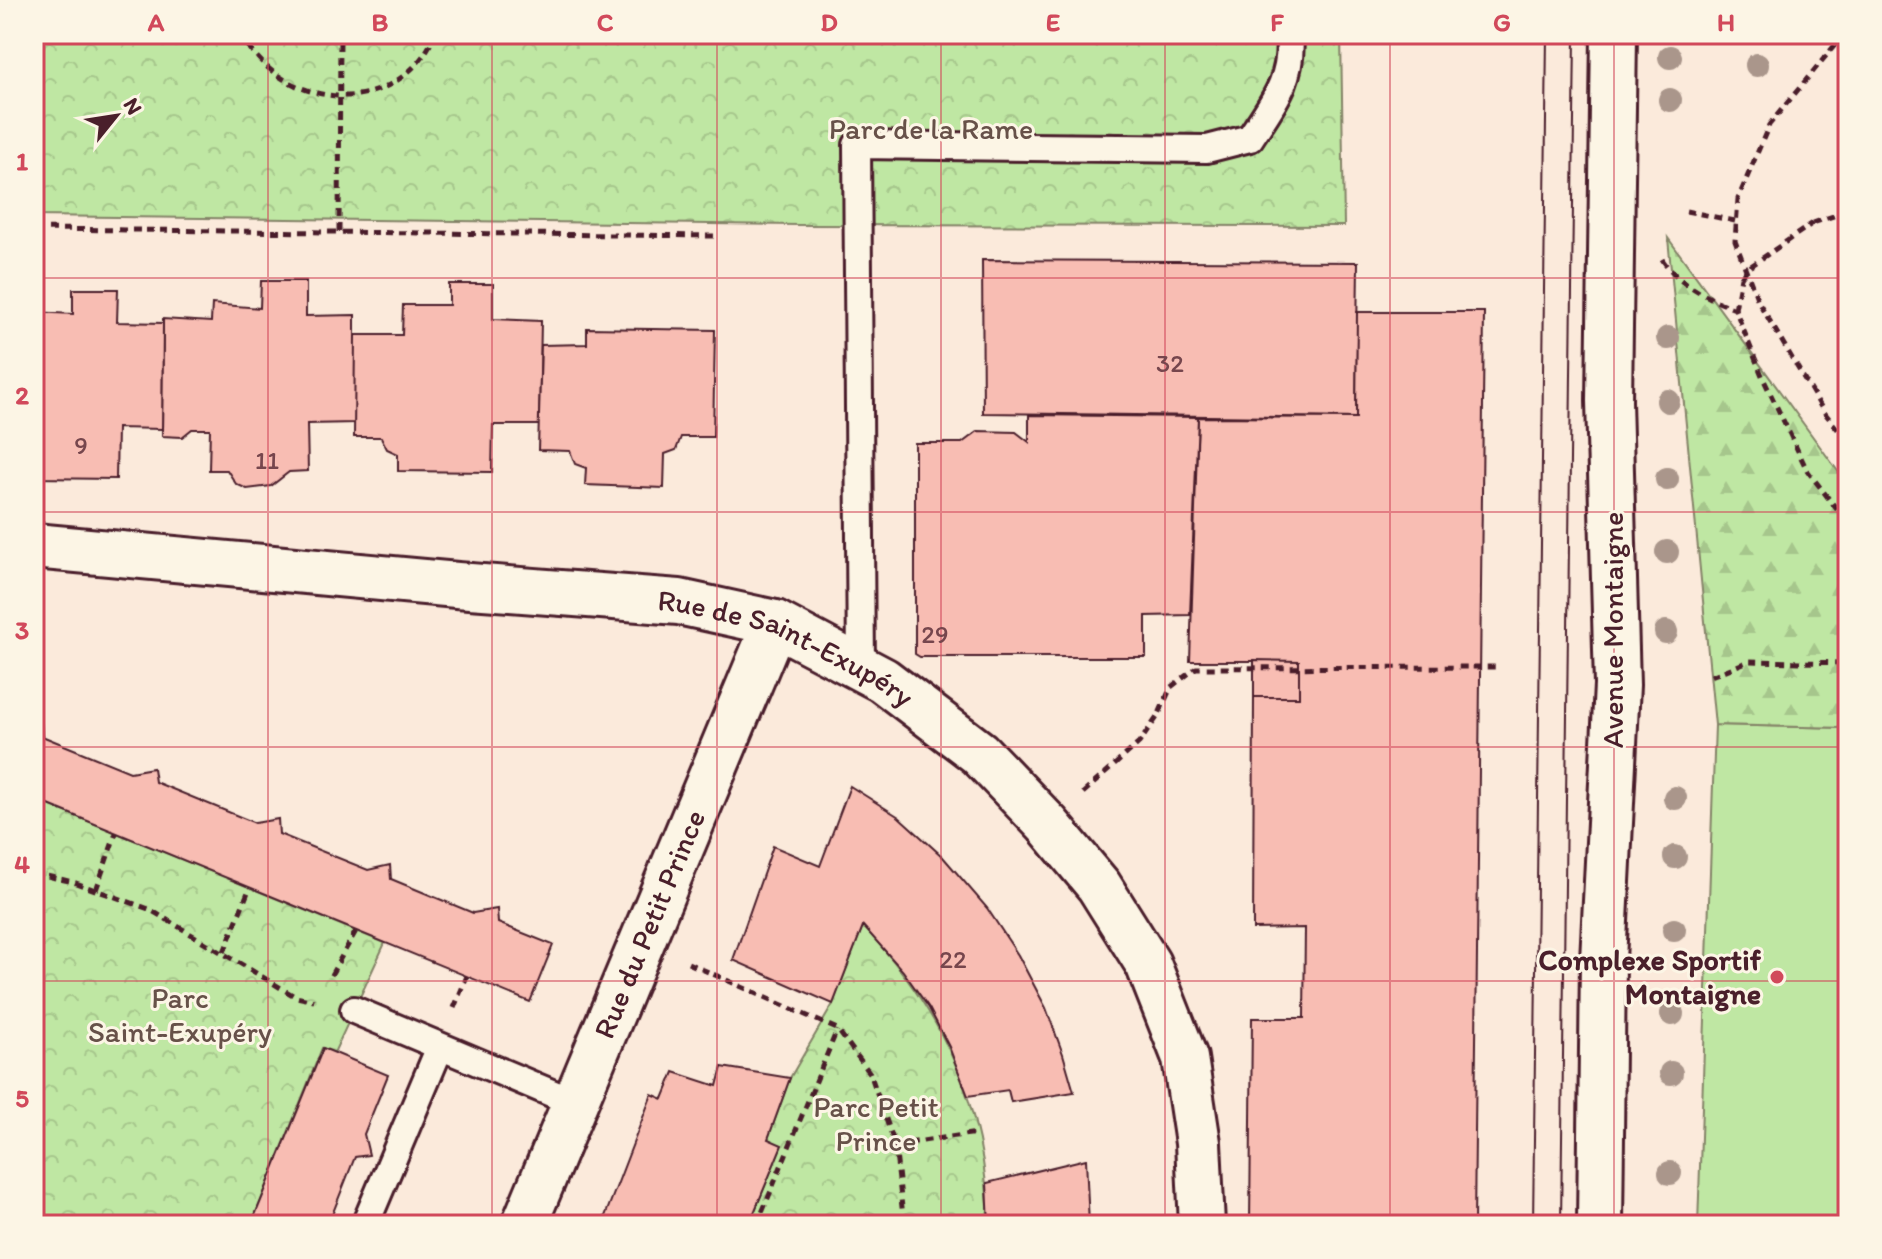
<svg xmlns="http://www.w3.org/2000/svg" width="1882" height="1259" viewBox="0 0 1882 1259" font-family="Itim,sans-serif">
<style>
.grass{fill:#bfe7a3;stroke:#848367;stroke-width:2}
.forest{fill:url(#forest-firs);stroke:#848367;stroke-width:2}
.park{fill:url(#park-crowns);stroke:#848367;stroke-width:2}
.building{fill:#f8bdb3;stroke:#4a1f2b;stroke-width:2}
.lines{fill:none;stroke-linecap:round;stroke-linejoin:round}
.lane-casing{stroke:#4a1f2b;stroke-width:32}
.street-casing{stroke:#4a1f2b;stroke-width:50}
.secondary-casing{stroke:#4a1f2b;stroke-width:50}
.path{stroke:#4a1f2b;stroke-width:5;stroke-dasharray:8 6;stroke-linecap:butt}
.lane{stroke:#fcf5e5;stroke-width:26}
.street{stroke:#fcf5e5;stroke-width:44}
.secondary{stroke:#fcf5e5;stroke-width:44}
.tram{stroke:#4a1f2b;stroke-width:2}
.path-bridge{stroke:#4a1f2b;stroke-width:5;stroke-dasharray:8 6;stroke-linecap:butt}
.tree{fill:#aa968b}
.grid{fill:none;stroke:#d1495b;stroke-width:2;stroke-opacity:0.55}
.poi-dot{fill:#d1495b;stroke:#fcf5e5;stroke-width:3}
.labels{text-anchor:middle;stroke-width:6;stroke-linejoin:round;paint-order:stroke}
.number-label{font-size:26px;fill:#76464d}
.park-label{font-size:30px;fill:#675149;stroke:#fcf5e5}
.street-label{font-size:30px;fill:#4a1f2b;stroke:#fcf5e5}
.poi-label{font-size:30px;font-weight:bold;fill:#4a1f2b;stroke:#fcf5e5;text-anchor:end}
.neatline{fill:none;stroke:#d1495b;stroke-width:3}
.grid-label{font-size:26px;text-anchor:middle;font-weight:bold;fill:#d1495b}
</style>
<defs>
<pattern id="forest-firs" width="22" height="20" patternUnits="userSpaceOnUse" patternTransform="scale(2)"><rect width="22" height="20" fill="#bfe7a3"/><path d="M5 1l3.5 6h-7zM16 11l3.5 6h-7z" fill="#a6c68c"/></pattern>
<pattern id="park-crowns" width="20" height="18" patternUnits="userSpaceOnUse" patternTransform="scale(2)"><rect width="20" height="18" fill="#bfe7a3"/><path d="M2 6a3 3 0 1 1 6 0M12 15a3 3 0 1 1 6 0" fill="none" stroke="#a6c68c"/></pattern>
</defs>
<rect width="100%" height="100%" fill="#fbeadb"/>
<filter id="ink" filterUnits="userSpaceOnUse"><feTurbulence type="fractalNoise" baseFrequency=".0125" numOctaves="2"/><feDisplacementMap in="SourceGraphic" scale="16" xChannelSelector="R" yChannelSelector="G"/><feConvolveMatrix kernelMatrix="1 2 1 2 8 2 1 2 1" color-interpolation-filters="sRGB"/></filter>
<g filter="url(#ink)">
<!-- grass -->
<polygon class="grass" points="1715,725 1848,728 1848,1225 1698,1225"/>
<!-- forest -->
<polygon class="forest" points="1668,238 1848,485 1848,728 1715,725"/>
<!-- park -->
<g class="park">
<polygon points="34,34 1341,34 1344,226 799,225 34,216"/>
<polygon points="34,799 385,943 334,1053 322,1048 251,1225 34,1225"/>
<path d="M863,926C944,1012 985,1106 989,1225H749L781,1146L768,1139L790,1078L833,1004Z"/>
</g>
<!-- building -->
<g class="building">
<polygon points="982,260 1358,262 1356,418 983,413"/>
<polygon points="261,281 306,281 306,316 355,315 355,423 307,424 308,471 289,472 271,486 247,489 236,484 227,470 209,470 210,429 192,429 182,437 162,436 163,319 211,322 212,304 260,308"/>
<polygon points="449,284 493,284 493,319 541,321 539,425 493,425 492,472 398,471 398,454 387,449 381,437 354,437 355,335 402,335 403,305 449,305"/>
<polygon points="73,289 118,289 117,322 163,323 162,429 117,428 116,479 34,478 34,312 73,314"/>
<polygon points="1357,312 1484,312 1474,1225 1250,1225 1252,1018 1304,1018 1305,928 1253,929 1254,697 1299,697 1299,661 1190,661 1198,417 1356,418"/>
<polygon points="587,328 715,330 713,437 681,437 676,450 665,454 664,488 585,485 586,468 575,464 570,451 538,450 541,345 587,344"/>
<polygon points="1029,415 1198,417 1190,615 1146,616 1146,657 920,657 915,654 915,443 962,443 978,431 1016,432 1029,442"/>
<polygon points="1254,660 1299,661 1299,697 1254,697"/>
<polygon points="41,722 42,736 130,772 153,768 155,782 255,823 278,819 279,834 368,870 390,865 391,879 473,913 497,909 498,923 553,945 530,1002 34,799 34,723"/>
<polygon points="850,786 899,817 943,857 987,908 1018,955 1046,1008 1063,1054 1074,1092 1011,1102 1008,1090 968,1096 949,1047 929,1008 903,971 863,926 833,1004 733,960 773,846 820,866"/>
<polygon points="323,1048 388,1075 364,1134 369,1155 355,1157 328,1225 251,1225"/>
<polygon points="722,1067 790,1078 768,1139 782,1145 749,1225 614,1225 604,1219 652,1094 663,1099 674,1072 717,1086"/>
<polygon points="1086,1159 1089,1225 989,1225 987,1183"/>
</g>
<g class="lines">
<defs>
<g id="lane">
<path d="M861,668L857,145L1207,149L1250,138C1273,103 1294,78 1289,34"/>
<polyline points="354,1010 575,1103"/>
<polyline points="365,1225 440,1047"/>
</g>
<g id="street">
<path id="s1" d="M34,546L457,585L679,602L775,623L883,680L979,753L1048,825L1099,886L1148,964L1185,1058L1198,1143L1202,1225"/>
<path id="s2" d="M524,1225L775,623"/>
</g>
<polyline id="secondary" points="1600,1225 1603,960 1617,685 1609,401 1614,34"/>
</defs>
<!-- lane casing -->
<use href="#lane" class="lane-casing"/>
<!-- street casing -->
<use href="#street" class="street-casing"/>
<!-- secondary casing -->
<use href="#secondary" class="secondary-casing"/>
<!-- path -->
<g class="path">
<path d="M241,34C277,102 374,121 423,56C428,49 432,41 436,34"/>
<polyline points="1844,34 1769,125 1738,199 1735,241 1758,301 1824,412 1848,442"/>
<polyline points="1686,211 1735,221"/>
<polyline points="1813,223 1848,211"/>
<polyline points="34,229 717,236"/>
<polyline points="339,232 340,34"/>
<path d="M1662,259C1677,283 1710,299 1735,309L1763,378L1807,470L1848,524"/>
<polyline points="1735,309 1741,277"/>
<polyline points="1711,676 1749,661 1848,663"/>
<polyline points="1083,793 1139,743 1158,716 1171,687 1196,668 1496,667"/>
<polyline points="34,873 73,882 149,909 296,997 314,1001"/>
<polyline points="96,890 116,833"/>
<polyline points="224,952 250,887"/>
<polyline points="688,963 837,1029 870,1073 895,1145 904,1225"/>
<polyline points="331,975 356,931"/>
<polyline points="454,1008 467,976"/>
<polyline points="895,1145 977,1133"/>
<polyline points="757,1225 837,1030"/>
</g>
<!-- lane -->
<use href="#lane" class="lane"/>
<!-- street -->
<use href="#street" class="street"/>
<!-- secondary -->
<use href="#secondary" class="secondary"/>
<!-- tram -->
<g class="tram">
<polyline points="1533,1225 1547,34"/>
<polyline points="1561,1225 1575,34"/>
</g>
<!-- path-bridge -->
<polyline class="path-bridge" points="1741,277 1748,268 1813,223"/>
</g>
<!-- trees -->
<g class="tree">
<circle cx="1670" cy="57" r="12"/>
<circle cx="1757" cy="65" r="12"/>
<circle cx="1670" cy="100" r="12"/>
<circle cx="1668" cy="338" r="12"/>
<circle cx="1668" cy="401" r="12"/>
<circle cx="1667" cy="479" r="12"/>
<circle cx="1667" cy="552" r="12"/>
<circle cx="1666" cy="632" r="12"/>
<circle cx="1675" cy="798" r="12"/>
<circle cx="1675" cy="857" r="12"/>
<circle cx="1674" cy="930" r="12"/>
<circle cx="1672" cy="1014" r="12"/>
<circle cx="1671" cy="1073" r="12"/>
<circle cx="1670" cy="1173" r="12"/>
</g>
</g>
<!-- grid -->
<path class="grid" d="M268,34V1225M492,34V1225M717,34V1225M941,34V1225M1165,34V1225M1390,34V1225M1614,34V1225M34,278H1848M34,512H1848M34,747H1848M34,981H1848"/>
<!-- markers -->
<circle class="poi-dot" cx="1777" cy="977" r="8"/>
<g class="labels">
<!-- number labels -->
<g class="number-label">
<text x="1170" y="372">32</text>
<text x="81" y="454">9</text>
<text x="267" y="469">11</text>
<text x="935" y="643">29</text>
<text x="953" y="968">22</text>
</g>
<!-- park labels -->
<g class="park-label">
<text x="931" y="139">Parc de la Rame</text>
<text x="180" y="1008">Parc<tspan x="180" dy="34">Saint-Exupéry</tspan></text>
<text x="876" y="1117">Parc Petit<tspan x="876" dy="34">Prince</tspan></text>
</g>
<!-- street labels -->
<g class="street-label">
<text transform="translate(1613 630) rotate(-90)" y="10">Avenue Montaigne</text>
<text dy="10" stroke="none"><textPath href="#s1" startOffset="764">Rue de Saint-Exupéry</textPath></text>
<text dy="10" stroke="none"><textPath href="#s2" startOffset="326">Rue du Petit Prince</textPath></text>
</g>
<!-- poi labels -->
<g class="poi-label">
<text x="1761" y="970">Complexe Sportif<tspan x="1761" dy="34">Montaigne</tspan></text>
</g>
</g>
<!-- margin -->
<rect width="1882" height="1259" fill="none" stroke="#fcf5e5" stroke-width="88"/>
<!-- north arrow -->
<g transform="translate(116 116) rotate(60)" stroke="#fcf5e5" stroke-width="6" paint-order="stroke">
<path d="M0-6L14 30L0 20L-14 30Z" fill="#4a1f2b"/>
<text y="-12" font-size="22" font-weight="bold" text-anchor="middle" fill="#4a1f2b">N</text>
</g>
<rect x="44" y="44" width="1794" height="1171" class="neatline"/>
<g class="grid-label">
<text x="156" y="31">A</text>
<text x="380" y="31">B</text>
<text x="605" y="31">C</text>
<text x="829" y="31">D</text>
<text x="1053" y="31">E</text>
<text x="1277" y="31">F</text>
<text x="1502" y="31">G</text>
<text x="1726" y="31">H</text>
<text x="22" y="170">1</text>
<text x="22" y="404">2</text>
<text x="22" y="639">3</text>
<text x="22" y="873">4</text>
<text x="22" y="1107">5</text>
</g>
</svg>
